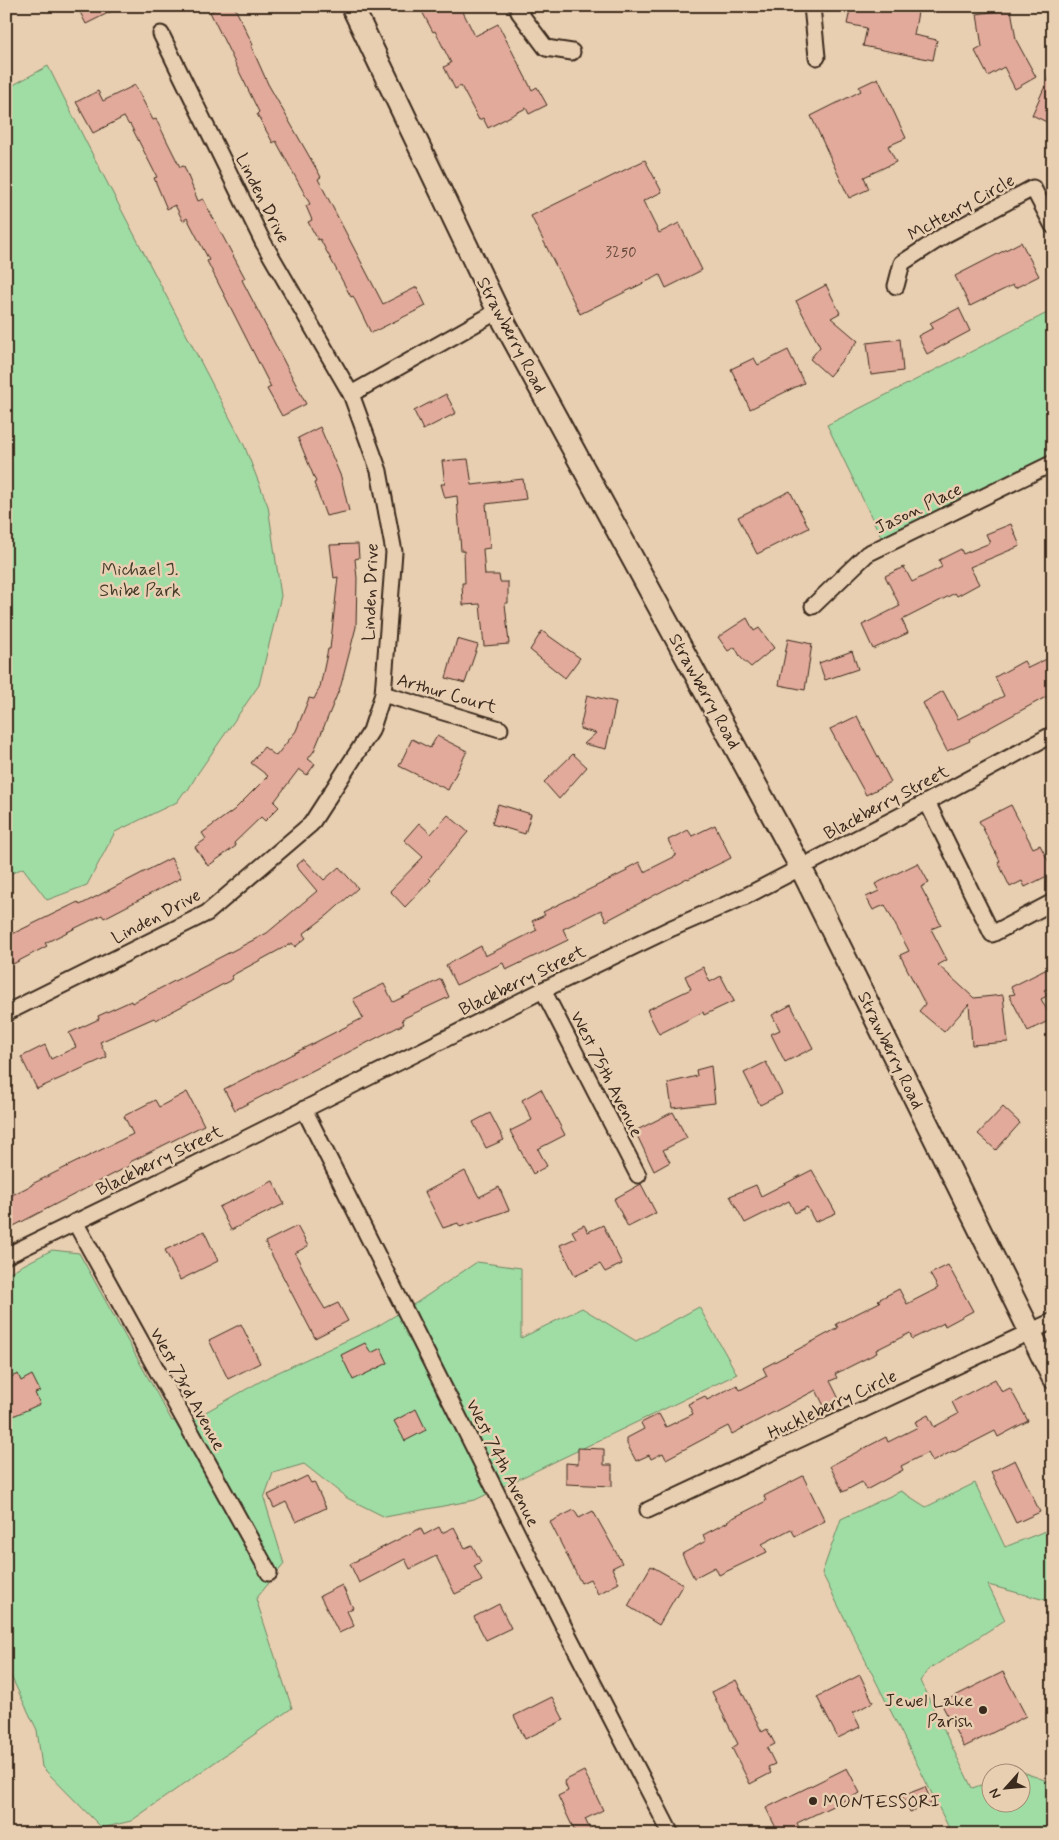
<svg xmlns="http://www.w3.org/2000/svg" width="1059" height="1840" viewBox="0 0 1059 1840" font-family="Mynerve,sans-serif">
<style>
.green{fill:#a0dda5;stroke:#6e8462}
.building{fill:#e2aa9a;stroke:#3b2a1e}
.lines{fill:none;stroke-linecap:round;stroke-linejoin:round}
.street-casing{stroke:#3b2a1e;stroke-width:19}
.secondary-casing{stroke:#3b2a1e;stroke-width:25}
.street{stroke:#e9cfb1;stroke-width:15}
.secondary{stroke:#e9cfb1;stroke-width:21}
.poi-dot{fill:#3b2a1e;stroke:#e9cfb1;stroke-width:2}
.labels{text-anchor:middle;stroke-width:5;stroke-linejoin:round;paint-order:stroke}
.number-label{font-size:15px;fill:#654a3d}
.street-label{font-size:18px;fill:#3b2a1e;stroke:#e9cfb1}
.park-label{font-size:18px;fill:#453c2c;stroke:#e9cfb1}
.poi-label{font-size:18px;fill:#3b2a1e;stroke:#e9cfb1;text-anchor:end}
</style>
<rect width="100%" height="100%" fill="#e9cfb1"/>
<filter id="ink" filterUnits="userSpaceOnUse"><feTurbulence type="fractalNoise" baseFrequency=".02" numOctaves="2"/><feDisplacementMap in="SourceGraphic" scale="10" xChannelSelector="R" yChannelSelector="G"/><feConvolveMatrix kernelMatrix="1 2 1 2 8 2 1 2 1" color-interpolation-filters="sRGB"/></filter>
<g filter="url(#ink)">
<!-- green -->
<g class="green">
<polygon points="48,66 86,142 244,445 268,506 281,596 259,685 198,773 188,790 184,792 177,802 115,832 87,885 47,900 23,868 6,876 6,89"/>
<polygon points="1053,310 1053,457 883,541 827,425"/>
<polygon points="52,1250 79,1253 172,1421 195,1418 270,1376 376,1327 416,1303 477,1262 521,1268 521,1338 582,1308 636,1341 699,1307 737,1374 475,1500 385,1517 347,1498 304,1464 273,1473 264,1498 284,1564 256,1599 292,1708 131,1821 102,1828 42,1767 37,1730 6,1666 6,1274"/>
<polygon points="975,1483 1005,1547 1053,1528 1053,1600 1049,1601 988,1585 1005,1620 928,1670 920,1681 972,1788 991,1782 992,1802 1022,1802 1022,1772 1020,1772 1022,1772 1053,1783 1053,1834 952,1834 822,1573 841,1519 901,1491 926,1507"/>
</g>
<!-- building -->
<g class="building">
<polygon points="77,6 122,6 86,24"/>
<polygon points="221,6 234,6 253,45 251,46 268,84 321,177 318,179 383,304 417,287 426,306 371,333 353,296 351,297 320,239 318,240 308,222 312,220 306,206 310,204 276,141 273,143 257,114 259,112 210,12"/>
<polygon points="419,6 460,6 475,36 498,24 532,90 537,87 547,105 529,114 526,108 488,128 483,118 479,120 461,86 455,89 444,67 451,63 435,31 433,32"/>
<polygon points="851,6 919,6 914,35 937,40 933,60 863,46 867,28 847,24"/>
<polygon points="1011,9 1016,40 1036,77 1015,89 1004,67 988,76 975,51 982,47 977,14"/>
<polygon points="1053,68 1053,125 1032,115"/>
<polygon points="878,78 906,138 888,146 896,162 864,177 869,189 849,198 811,116 861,91 859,87"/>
<polygon points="135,85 153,120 156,119 180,167 184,166 198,201 203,199 245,278 242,280 306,404 282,416 267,389 271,387 207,261 209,260 187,218 183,221 175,205 167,209 154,178 157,177 130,124 129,125 124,117 93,133 76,102 98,91 103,101"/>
<polygon points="645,160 662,192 643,201 659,233 679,223 702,270 666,288 660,275 580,314 531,216"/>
<polygon points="1021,242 1039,276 1015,288 1013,285 970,306 955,276"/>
<polygon points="826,285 840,313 831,318 858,341 829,376 810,359 820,347 796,301"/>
<polygon points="959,308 970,331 927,354 918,336 933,328 930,323"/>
<polygon points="900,339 903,371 871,375 867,343"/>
<polygon points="788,350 804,383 750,409 731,369 754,358 758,365"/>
<polygon points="446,394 456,413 423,430 414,411"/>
<polygon points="320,427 341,477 349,511 326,516 314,483 316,482 298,438"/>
<polygon points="468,459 472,485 523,479 526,499 486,504 490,548 483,549 485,575 499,575 500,582 508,582 508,603 505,603 509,644 484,646 480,604 463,605 462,583 465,583 464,551 461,551 457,496 445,498 441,484 445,484 442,461"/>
<polygon points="790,491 809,528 757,554 738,517"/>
<polygon points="1011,524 1020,546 970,567 979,584 957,596 955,593 902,620 908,633 873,649 862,625 900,606 885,576 904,567 912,582 942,567 939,560 961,549 963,554 990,543 986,534"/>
<polygon points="358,544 359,558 355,559 357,578 356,627 341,685 314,751 308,759 315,764 307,775 299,769 274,802 279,807 265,821 261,817 234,843 236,846 208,866 195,847 206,839 202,833 234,810 268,776 251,763 264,747 276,756 296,731 309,698 314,699 320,687 328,649 330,649 338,577 334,578 330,545"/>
<polygon points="747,618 754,631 759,628 774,648 751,667 741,658 735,647 728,651 718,637"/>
<polygon points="542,631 580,658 565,678 530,650"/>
<polygon points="457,639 478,645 465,683 446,678"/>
<polygon points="788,639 812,644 805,690 779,685"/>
<polygon points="852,651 858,669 825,680 819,663"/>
<polygon points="1053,656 1053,693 969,739 970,741 947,751 923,703 943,691 958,719 1004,696 995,677 1024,661 1028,668"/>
<polygon points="587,695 616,702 606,749 584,744 596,733 580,729"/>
<polygon points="857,716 891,782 866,795 830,729"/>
<polygon points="437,736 467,751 448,790 399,766 412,739 430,748"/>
<polygon points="573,754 587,767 559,799 544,782"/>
<polygon points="498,804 531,814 525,834 492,824"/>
<polygon points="1011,805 1033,848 1040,845 1053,870 1053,873 1025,887 1022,881 1010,887 998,862 1000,861 979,821"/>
<polygon points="448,815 468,832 429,878 431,880 405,907 390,891 423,857 404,840 419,823 431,834"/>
<polygon points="715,825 731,858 688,879 687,878 606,921 601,910 563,929 568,940 506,970 503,963 456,985 446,965 481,946 485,956 537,930 532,921 545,915 543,912 627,871 626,869 639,862 644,872 676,856 668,840 688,830 692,836"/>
<polygon points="171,858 181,878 104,918 102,915 45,943 47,946 13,964 6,952 6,937 78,902 80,905"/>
<polygon points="304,859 324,880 339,867 358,888 328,915 303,934 306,938 295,947 292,943 231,976 233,979 156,1020 154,1018 100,1042 107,1057 37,1089 21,1057 45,1045 51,1059 76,1047 69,1033 99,1019 98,1016 131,1001 132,1003 267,933 317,891 296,866"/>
<polygon points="918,863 929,883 921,887 941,925 931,929 947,960 938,965 974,998 1003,995 1008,1042 972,1045 969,1004 944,1032 919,1011 925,1004 900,955 909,951 885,905 873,910 866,897 879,891 875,884"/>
<polygon points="1053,966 1053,986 1044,990 1047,996 1041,999 1052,1019 1028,1031 1009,995 1015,994 1011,987"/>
<polygon points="703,967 710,982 721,976 734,1001 704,1015 703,1012 659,1034 647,1010 691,989 685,976"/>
<polygon points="441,979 449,997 402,1019 404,1024 235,1110 224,1089 363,1018 353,999 384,984 393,1002"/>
<polygon points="791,1005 813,1048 785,1062 771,1034 780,1030 772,1015"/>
<polygon points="766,1062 782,1094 760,1105 744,1073"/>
<polygon points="711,1066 715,1103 672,1108 668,1083 697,1076 696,1070"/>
<polygon points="541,1089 565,1135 538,1149 547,1166 533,1174 510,1131 532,1120 522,1100"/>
<polygon points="187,1092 204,1125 130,1162 131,1165 6,1230 6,1198 32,1185 32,1184 133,1134 124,1116 155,1100 159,1107"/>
<polygon points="1003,1107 1020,1123 996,1150 978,1134"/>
<polygon points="673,1112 687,1138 663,1150 670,1162 654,1171 635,1131"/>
<polygon points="490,1113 504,1140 486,1148 473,1122"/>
<polygon points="812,1170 836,1213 815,1222 807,1207 795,1213 789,1201 745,1223 730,1196 756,1185 761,1196"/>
<polygon points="465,1171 479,1197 499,1187 509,1210 460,1227 458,1223 443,1228 425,1192"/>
<polygon points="273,1181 284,1204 231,1230 219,1207"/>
<polygon points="641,1184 656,1213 628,1227 614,1199"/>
<polygon points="584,1225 588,1232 603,1225 622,1264 605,1272 600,1264 575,1276 560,1245 576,1238 572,1231"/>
<polygon points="297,1226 308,1246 295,1253 314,1291 325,1309 338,1303 348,1321 315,1338 265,1242"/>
<polygon points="204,1231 218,1261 180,1280 165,1250"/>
<polygon points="948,1265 973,1311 945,1326 944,1323 912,1339 910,1333 876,1350 877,1353 835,1374 837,1378 830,1381 839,1399 824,1406 816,1390 732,1434 728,1426 666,1459 663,1453 651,1459 649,1455 636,1461 627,1444 627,1438 644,1429 641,1423 659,1414 666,1427 693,1414 688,1404 705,1396 707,1400 737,1385 740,1390 767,1376 763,1368 838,1328 836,1324 880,1302 878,1300 899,1289 907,1304 938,1288 930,1274"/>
<polygon points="241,1324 260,1363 228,1379 209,1340"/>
<polygon points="365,1343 371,1353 381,1348 388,1363 353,1380 341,1355"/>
<polygon points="18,1374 21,1381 32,1375 40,1391 35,1393 40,1404 11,1417 6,1407 6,1379"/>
<polygon points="995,1379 1002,1392 1010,1388 1028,1421 998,1437 995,1431 954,1452 953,1451 932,1462 927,1453 901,1466 903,1470 866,1490 862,1482 843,1492 830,1466 886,1437 888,1442 918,1427 915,1422 928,1415 934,1427 958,1414 952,1402"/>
<polygon points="416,1409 426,1430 405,1441 394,1421"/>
<polygon points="578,1448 604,1449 604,1465 612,1465 612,1486 566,1484 566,1463 578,1464"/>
<polygon points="1015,1460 1040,1512 1016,1523 991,1472"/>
<polygon points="307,1476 311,1483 314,1482 326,1508 296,1522 286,1502 274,1508 268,1495"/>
<polygon points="803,1476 825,1521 795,1536 791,1529 762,1544 767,1552 719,1575 715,1567 694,1578 682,1554 706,1541 703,1535 728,1522 727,1521 766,1501 764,1496"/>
<polygon points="574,1510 579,1518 593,1511 622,1563 612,1568 619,1583 598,1594 590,1579 581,1583 550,1522"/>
<polygon points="439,1527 442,1533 454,1527 465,1548 472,1545 481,1562 474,1566 482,1581 455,1594 436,1556 410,1569 405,1559 359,1583 350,1564 421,1528 424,1535"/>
<polygon points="651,1566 683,1584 659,1625 628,1606"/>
<polygon points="342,1585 353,1608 347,1611 354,1626 339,1633 320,1596"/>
<polygon points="499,1604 511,1628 486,1640 474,1617"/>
<polygon points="1003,1672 1026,1716 964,1747 941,1703"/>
<polygon points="860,1675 873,1702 853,1713 860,1727 838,1738 817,1697"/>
<polygon points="736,1680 762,1732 767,1729 775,1744 767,1748 775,1764 768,1767 771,1773 750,1784 732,1748 738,1744 712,1692"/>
<polygon points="552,1697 564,1720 525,1739 514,1716"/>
<polygon points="847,1768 860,1793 797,1823 802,1834 779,1834 766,1808"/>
<polygon points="584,1771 603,1810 585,1819 592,1834 576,1834 558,1796 568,1791 564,1781"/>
<polygon points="925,1787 932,1803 910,1812 902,1796"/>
</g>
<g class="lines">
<defs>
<g id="street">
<polyline points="517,6 519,12 546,48 572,52"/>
<polyline points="812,6 817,57"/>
<polyline points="896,286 902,263 945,235 1033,188 1053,226"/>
<polyline points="351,394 498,311"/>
<polyline points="813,606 867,554 1053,463"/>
<polyline points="383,694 500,729"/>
<polyline points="927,802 992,934 1053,902"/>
<polyline points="543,990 638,1175"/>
<polyline points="6,1013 207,913 311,824 371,731 383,694 394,552 379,471 351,394 263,242 161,34"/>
<polyline points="304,1109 561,1621 671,1834"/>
<polyline points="75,1222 269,1573"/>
<polyline points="6,1256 183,1170 543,990 672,928 746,896 927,802 1053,734"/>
<polyline points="648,1510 1053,1321"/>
</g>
<polyline id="secondary" points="352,6 498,311 801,868 1053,1378"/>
</defs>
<!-- street casing -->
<use href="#street" class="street-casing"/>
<!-- secondary casing -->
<use href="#secondary" class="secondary-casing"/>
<!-- street -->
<use href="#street" class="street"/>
<!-- secondary -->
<use href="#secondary" class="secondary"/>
</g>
</g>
<!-- markers -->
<g class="poi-dot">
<circle cx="983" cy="1710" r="5"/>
<circle cx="813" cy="1801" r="5"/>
</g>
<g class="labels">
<!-- number labels -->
<g class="number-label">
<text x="621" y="257">3250</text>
</g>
<!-- street labels -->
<g class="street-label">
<text transform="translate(263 198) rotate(63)" y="6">Linden Drive</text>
<text transform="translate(961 207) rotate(-29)" y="6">McHenry Circle</text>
<text transform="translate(512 335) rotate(62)" y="6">Strawberry Road</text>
<text transform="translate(918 508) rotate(-26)" y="6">Jason Place</text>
<text transform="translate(370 592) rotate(-88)" y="6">Linden Drive</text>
<text transform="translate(705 691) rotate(61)" y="6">Strawberry Road</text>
<text transform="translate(447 693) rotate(16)" y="6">Arthur Court</text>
<text transform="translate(886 802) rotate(-28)" y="6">Blackberry Street</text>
<text transform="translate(156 916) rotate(-28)" y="6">Linden Drive</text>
<text transform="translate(522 980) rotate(-26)" y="6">Blackberry Street</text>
<text transform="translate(891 1050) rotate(64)" y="6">Strawberry Road</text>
<text transform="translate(607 1074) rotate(63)" y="6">West 75th Avenue</text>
<text transform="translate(159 1160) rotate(-26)" y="6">Blackberry Street</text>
<text transform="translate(188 1389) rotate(61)" y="6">West 73rd Avenue</text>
<text transform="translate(832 1404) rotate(-25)" y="6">Huckleberry Circle</text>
<text transform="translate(503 1463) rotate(63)" y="6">West 74th Avenue</text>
</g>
<!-- park labels -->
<g class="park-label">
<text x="140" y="575">Michael J.<tspan x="140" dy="21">Shibe Park</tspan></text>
</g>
<!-- poi labels -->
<g class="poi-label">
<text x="973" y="1706">Jewel Lake<tspan x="973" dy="21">Parish</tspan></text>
<text x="823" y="1807" text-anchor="start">MONTESSORI</text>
</g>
</g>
<!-- margin -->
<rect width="1059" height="1840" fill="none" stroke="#e9cfb1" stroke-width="25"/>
<rect x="12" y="12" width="1034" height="1815" fill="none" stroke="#3b2a1e" stroke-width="2" filter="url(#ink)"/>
<!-- north arrow -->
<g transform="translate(1006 1788) rotate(243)"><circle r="24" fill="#e9cfb1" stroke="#a38d76"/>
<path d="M0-4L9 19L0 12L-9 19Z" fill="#3b2a1e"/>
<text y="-8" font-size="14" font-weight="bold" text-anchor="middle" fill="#3b2a1e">N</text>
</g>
</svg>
